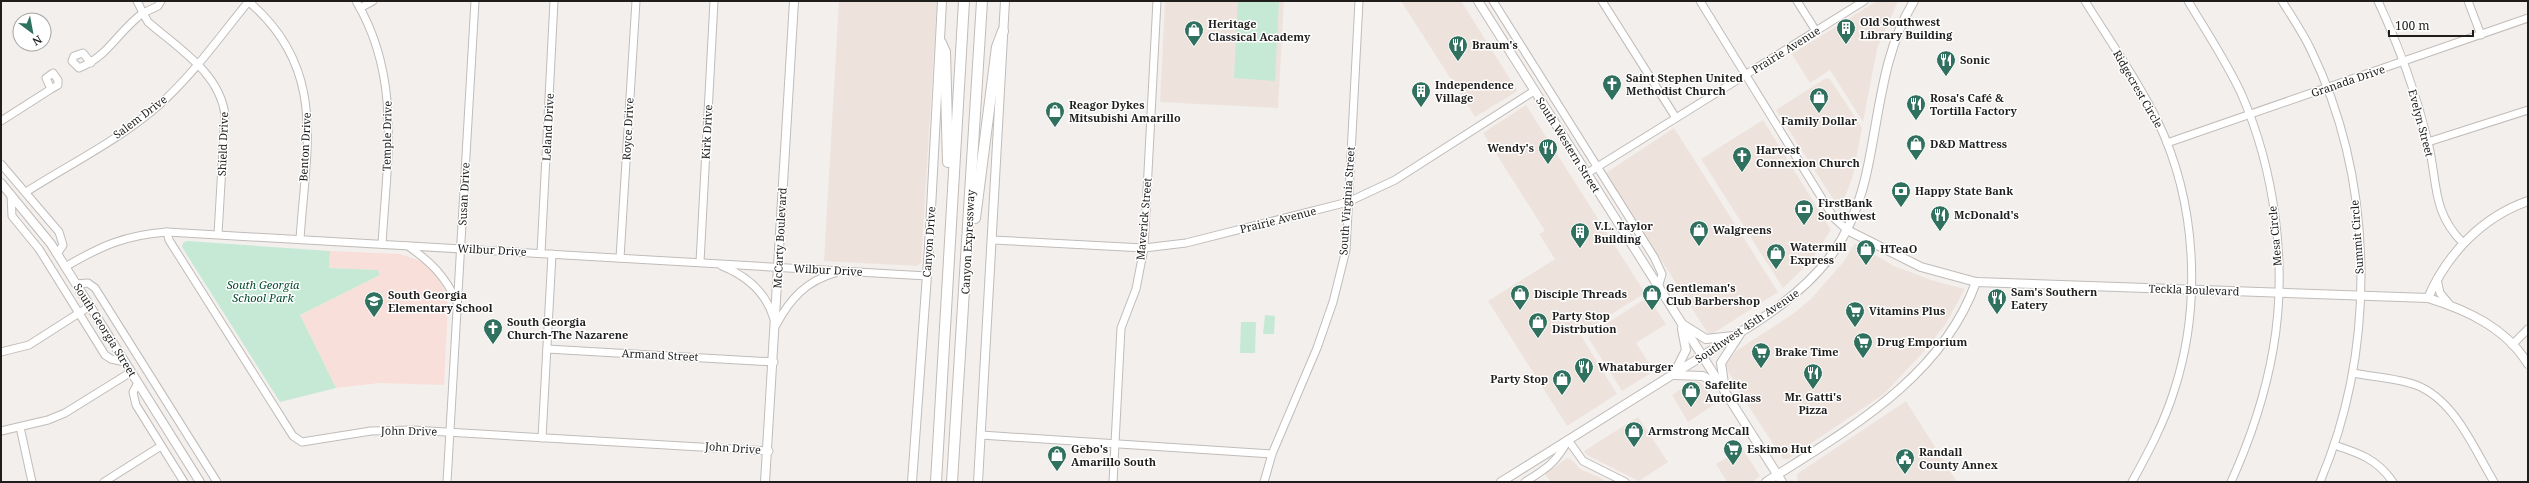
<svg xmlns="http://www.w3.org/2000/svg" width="2529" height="483" viewBox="0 0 2529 483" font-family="'Noto Serif',serif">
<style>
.built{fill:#eee3dc}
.education{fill:#f9dfd9}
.green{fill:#c6e9d5}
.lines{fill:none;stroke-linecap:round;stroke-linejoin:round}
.minor-casing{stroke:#c0bcb9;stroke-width:9}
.major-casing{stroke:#c0bcb9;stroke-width:10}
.highway-casing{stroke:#c0bcb9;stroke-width:12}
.minor{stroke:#fff;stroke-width:7}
.major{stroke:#fff;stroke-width:8}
.highway{stroke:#fff;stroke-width:10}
.labels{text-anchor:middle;stroke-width:3;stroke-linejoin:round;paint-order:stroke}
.poi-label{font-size:11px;font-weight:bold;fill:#1f1e1d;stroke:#fff;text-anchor:start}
.street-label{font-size:11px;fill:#1f1e1d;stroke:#fff}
.park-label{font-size:11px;font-style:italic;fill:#004a2e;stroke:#fff}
</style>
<rect width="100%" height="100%" fill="#f3efec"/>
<!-- built -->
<g class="built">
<polygon points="839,1 937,1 921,263 917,266 824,261"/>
<polygon points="1165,1 1284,1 1278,108 1160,102"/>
<polygon points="1401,1 1461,1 1517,90 1516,92 1475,117"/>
<polygon points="1877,1 1898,1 1877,49 1863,122 1830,70 1810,83 1792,54"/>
<polygon points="1826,78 1830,79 1862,128 1853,176 1840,210 1776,110"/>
<polygon points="1526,105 1645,293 1580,334 1617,394 1567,426 1488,301 1555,259 1539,234 1545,231 1483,133"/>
<polygon points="1763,120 1831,230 1810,262 1783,288 1701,159"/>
<polygon points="1674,128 1778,292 1712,334 1707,332 1606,173"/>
<polygon points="1854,244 1856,244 1894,266 1934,281 1965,289 1945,325 1927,348 1884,394 1788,459 1783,459 1742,396 1726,367 1726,363 1736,351 1794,313 1811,299 1845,260"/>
<polygon points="1648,297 1666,324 1636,343 1654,371 1622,391 1589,339 1590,334"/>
<polygon points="1693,381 1701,382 1715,404 1688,422 1672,395"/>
<polygon points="1906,401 1957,482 1798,482 1797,474"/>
<polygon points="1638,417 1668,462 1639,481 1587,455 1584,451"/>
<polygon points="1742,448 1760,476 1752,482 1727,482 1716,464"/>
<polygon points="1567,458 1571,459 1580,469 1605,480 1604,482 1551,482 1545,474"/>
</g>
<!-- education -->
<polygon class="education" points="330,251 400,254 421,261 435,273 445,291 448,306 444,385 379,383 336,388 300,315 380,275 378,270 329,268"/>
<!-- green -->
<g class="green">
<polygon points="1238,1 1279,1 1275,81 1234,78"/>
<polygon points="187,241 330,251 329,268 378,270 380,275 300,315 336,388 280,402 182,247 183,243"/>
<polygon points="1265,315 1275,316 1274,334 1263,334"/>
<polygon points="1241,322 1256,322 1255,353 1240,353"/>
</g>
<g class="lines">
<defs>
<g id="minor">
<polyline points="137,1 143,13 158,6 161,1"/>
<path d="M248,1C328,69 306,147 300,239"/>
<path d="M356,1C402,78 387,159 382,244"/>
<polyline points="1493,1 1654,257 1662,274 1658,288"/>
<polyline points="1602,1 1676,118"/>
<polyline points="1700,1 1834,218 1847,230"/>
<polyline points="1797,1 1816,31"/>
<path d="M2085,1C2109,40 2137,79 2157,120C2197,202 2202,305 2174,391C2164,423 2148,453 2132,482"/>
<path d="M2188,1C2206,31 2226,61 2241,93C2275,170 2288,266 2273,350C2265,396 2250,440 2231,482"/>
<path d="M2282,1C2292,17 2303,33 2311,50C2375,182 2377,348 2320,482"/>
<path d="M2378,1C2399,46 2416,93 2428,142C2438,182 2431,211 2463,243"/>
<polyline points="2468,1 2481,35"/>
<polyline points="360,8 373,1"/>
<path d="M91,63L83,53L74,56L72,61L79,68C109,56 118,31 143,13L148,22C178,48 220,73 225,115L218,234"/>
<polyline points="1,121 51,89 58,85 58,80 53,73 46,78 51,89"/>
<polyline points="2428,142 2528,110"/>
<polyline points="2167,143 2528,18"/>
<polyline points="1,164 59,232 63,245 57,254"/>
<polyline points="1586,174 1864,1"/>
<path d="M26,192C70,164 119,140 159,105C193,75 220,36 249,1"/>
<polyline points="11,195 12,216 39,249 105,355 111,359 125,362"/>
<polyline points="167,232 169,240 293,436 302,442 371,431 412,430 769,451"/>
<polyline points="993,240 1144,248 1186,243 1348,202 1395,180 1534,91"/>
<path d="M408,246C431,262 445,276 457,302"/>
<polyline points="541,253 554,1"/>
<polyline points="620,258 636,1"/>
<polyline points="700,262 714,1"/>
<path d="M722,266C747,276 766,292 774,319"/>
<path d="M65,267C101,246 125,235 167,232L927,276"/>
<polyline points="2437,279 2440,293 2450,305"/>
<polyline points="76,284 88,283 95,288 217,482"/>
<path d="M776,325C790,299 806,281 835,273"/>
<polyline points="2512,345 2528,329"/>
<polyline points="547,349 774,362"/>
<polyline points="1,352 29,345 90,306"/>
<path d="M2353,373C2373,377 2397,378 2416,385C2455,400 2474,449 2494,482"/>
<polyline points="138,383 133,392 136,405 184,482"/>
<polyline points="20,427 32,482"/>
<polyline points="1,431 48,420 65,413 131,372"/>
<polyline points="981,435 1272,454"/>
<polyline points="542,438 552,254"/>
<path d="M2334,445C2359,453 2377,459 2393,482"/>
<polyline points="104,482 161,446"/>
<polyline points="447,482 475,1"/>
<polyline points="1113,482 1121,328 1136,289 1144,248 1157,1"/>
<polyline points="1264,482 1272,454 1317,348 1333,302 1346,250 1359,1"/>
<path d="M1525,482C1546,469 1556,463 1568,440L1583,461L1625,482"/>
</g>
<g id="major">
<polyline points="1478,1 1782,482"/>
<polyline points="1,183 51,244 200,482"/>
<path d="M1847,230L1921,267L1976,282L2428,298C2467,310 2506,328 2528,364"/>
<path d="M2428,298C2447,254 2482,217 2528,201"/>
<polyline points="1682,324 1706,339 1733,336"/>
<polyline points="1675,372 1686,350 1682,329"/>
<polyline points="1674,375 1703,376 1719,385"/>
<polyline points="1725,390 1721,363 1740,334"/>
<polyline points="765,482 794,1"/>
<polyline points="912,482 929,247 942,1"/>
<polyline points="978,482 1005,1"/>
<path d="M1501,482L1755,323C1818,282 1853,242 1868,166C1880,109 1883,52 1914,1"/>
<path d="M1766,482C1847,430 1942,378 1976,282"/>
</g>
<g id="highway">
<polyline points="941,43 945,52 948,162"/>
<polyline points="975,218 997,47 1003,31"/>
<polyline points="936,482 964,1"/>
<polyline points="952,482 982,1"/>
</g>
</defs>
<!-- minor casing -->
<use href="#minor" class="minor-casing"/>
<!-- major casing -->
<use href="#major" class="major-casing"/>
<!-- highway casing -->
<use href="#highway" class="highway-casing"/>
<!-- minor -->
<use href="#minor" class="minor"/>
<!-- major -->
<use href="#major" class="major"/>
<!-- highway -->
<use href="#highway" class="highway"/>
</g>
<!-- icons -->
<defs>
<symbol id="building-pin" viewBox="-11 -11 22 30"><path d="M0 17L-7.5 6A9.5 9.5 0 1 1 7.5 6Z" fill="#30705e" stroke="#fff"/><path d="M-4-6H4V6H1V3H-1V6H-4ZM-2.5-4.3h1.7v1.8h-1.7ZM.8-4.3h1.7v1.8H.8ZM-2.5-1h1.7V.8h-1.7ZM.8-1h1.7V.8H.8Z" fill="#fff"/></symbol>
<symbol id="shop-pin" viewBox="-11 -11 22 30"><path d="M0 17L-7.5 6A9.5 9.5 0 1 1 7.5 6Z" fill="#30705e" stroke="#fff"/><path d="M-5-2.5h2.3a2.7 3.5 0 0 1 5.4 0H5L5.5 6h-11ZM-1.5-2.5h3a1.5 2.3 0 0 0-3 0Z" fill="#fff"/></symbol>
<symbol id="restaurant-pin" viewBox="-11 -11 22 30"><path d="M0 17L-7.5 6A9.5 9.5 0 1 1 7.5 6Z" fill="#30705e" stroke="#fff"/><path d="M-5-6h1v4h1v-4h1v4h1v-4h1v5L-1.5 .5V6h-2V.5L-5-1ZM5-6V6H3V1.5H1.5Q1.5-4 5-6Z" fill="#fff"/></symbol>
<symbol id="church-pin" viewBox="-11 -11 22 30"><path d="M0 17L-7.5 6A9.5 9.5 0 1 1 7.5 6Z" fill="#30705e" stroke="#fff"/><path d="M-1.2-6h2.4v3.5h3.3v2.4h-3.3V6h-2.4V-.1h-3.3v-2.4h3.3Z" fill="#fff"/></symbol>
<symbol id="bank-pin" viewBox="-11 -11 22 30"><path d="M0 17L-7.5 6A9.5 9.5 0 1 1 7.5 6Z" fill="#30705e" stroke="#fff"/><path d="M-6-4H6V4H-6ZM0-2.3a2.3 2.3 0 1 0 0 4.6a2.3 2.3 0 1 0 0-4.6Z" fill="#fff"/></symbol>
<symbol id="school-pin" viewBox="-11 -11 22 30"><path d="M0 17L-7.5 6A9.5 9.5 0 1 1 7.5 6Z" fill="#30705e" stroke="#fff"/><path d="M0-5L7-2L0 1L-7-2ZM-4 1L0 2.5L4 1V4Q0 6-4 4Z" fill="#fff"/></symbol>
<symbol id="supermarket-pin" viewBox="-11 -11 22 30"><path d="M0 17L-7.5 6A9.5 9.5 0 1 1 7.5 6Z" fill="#30705e" stroke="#fff"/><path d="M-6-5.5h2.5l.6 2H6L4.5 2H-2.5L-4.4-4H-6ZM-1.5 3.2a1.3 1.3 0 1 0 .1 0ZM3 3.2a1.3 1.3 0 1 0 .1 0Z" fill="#fff"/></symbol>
<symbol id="civic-pin" viewBox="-11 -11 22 30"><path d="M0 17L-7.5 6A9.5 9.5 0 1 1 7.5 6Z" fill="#30705e" stroke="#fff"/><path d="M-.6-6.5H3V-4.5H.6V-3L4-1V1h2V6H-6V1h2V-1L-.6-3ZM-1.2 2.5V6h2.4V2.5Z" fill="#fff"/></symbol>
</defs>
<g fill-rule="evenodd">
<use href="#building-pin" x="1835" y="17" width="22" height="30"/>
<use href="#shop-pin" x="1183" y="19" width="22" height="30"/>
<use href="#restaurant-pin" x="1447" y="34" width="22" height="30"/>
<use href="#restaurant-pin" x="1935" y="49" width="22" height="30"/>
<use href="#church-pin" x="1601" y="73" width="22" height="30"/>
<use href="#building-pin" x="1410" y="80" width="22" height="30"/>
<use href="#shop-pin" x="1808" y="86" width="22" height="30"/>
<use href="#restaurant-pin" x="1905" y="93" width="22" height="30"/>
<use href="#shop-pin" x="1044" y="100" width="22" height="30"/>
<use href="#shop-pin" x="1905" y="133" width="22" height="30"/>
<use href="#restaurant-pin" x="1537" y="137" width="22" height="30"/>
<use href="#church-pin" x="1731" y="145" width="22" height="30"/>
<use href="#bank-pin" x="1890" y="180" width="22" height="30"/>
<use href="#bank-pin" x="1793" y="198" width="22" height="30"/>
<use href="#restaurant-pin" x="1929" y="204" width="22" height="30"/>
<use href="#shop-pin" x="1688" y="219" width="22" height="30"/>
<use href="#building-pin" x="1569" y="221" width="22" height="30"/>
<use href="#shop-pin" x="1855" y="238" width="22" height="30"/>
<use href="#shop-pin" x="1765" y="242" width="22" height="30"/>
<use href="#shop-pin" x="1509" y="283" width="22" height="30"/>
<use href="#shop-pin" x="1641" y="283" width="22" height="30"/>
<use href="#restaurant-pin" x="1986" y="287" width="22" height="30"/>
<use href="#school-pin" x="363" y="290" width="22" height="30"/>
<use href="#supermarket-pin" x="1844" y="300" width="22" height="30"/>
<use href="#shop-pin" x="1527" y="311" width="22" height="30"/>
<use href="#church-pin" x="482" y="317" width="22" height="30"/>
<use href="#supermarket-pin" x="1852" y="331" width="22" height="30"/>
<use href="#supermarket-pin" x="1750" y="341" width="22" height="30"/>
<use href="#restaurant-pin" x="1573" y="356" width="22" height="30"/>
<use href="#restaurant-pin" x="1802" y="362" width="22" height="30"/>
<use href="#shop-pin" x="1551" y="368" width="22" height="30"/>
<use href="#shop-pin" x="1680" y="380" width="22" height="30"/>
<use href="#shop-pin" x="1623" y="420" width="22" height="30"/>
<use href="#supermarket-pin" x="1722" y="438" width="22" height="30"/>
<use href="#shop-pin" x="1046" y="444" width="22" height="30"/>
<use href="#civic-pin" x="1894" y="447" width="22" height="30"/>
</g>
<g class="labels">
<!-- poi labels -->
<g class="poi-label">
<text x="1860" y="26">Old Southwest<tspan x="1860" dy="13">Library Building</tspan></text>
<text x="1208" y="28">Heritage<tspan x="1208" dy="13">Classical Academy</tspan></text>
<text x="1472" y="49">Braum's</text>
<text x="1960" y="64">Sonic</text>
<text x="1626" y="82">Saint Stephen United<tspan x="1626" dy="13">Methodist Church</tspan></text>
<text x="1435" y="89">Independence<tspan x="1435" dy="13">Village</tspan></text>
<text x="1930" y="102">Rosa's Café &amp;<tspan x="1930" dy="13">Tortilla Factory</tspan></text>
<text x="1069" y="109">Reagor Dykes<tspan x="1069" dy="13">Mitsubishi Amarillo</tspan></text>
<text x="1819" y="125" text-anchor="middle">Family Dollar</text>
<text x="1930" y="148">D&amp;D Mattress</text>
<text x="1534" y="152" text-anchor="end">Wendy's</text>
<text x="1756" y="154">Harvest<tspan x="1756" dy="13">Connexion Church</tspan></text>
<text x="1915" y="195">Happy State Bank</text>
<text x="1818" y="207">FirstBank<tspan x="1818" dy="13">Southwest</tspan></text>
<text x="1954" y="219">McDonald's</text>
<text x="1594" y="230">V.L. Taylor<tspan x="1594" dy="13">Building</tspan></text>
<text x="1713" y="234">Walgreens</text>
<text x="1790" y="251">Watermill<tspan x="1790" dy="13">Express</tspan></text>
<text x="1880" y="253">HTeaO</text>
<text x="1666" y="292">Gentleman's<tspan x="1666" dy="13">Club Barbershop</tspan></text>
<text x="2011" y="296">Sam's Southern<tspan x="2011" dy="13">Eatery</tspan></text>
<text x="1534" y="298">Disciple Threads</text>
<text x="388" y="299">South Georgia<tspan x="388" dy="13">Elementary School</tspan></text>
<text x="1869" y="315">Vitamins Plus</text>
<text x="1552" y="320">Party Stop<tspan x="1552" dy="13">Distrbution</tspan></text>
<text x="507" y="326">South Georgia<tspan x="507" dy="13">Church-The Nazarene</tspan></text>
<text x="1877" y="346">Drug Emporium</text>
<text x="1775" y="356">Brake Time</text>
<text x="1598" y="371">Whataburger</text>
<text x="1548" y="383" text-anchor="end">Party Stop</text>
<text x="1705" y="389">Safelite<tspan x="1705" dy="13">AutoGlass</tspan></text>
<text x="1813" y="401" text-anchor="middle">Mr. Gatti's<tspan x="1813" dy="13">Pizza</tspan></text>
<text x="1648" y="435">Armstrong McCall</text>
<text x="1071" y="453">Gebo's<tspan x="1071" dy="13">Amarillo South</tspan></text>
<text x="1747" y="453">Eskimo Hut</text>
<text x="1919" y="456">Randall<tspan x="1919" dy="13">County Annex</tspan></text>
</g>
<!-- street labels -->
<g class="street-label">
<text transform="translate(1786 50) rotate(-32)" y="4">Prairie Avenue</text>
<text transform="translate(2348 81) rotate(-19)" y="4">Granada Drive</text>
<text transform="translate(2138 89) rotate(60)" y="4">Ridgecrest Circle</text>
<text transform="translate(140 117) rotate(-37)" y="4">Salem Drive</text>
<text transform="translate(2421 123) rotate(75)" y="4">Evelyn Street</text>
<text transform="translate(548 127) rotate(-87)" y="4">Leland Drive</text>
<text transform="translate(628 129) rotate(-87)" y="4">Royce Drive</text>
<text transform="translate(707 132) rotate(-87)" y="4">Kirk Drive</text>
<text transform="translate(387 136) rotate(-89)" y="4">Temple Drive</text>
<text transform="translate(223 144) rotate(-88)" y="4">Shield Drive</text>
<text transform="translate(1568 145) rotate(58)" y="4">South Western Street</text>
<text transform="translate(305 147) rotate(-87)" y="4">Benton Drive</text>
<text transform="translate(464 194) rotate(-87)" y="4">Susan Drive</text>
<text transform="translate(1347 201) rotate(-86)" y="4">South Virginia Street</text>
<text transform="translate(1144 219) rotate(-85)" y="4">Maverick Street</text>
<text transform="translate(1278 220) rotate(-14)" y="4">Prairie Avenue</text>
<text transform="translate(2275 236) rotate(-95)" y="4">Mesa Circle</text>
<text transform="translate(2357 237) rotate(-94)" y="4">Summit Circle</text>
<text transform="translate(780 238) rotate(-87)" y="4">McCarty Boulevard</text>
<text transform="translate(929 242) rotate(-86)" y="4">Canyon Drive</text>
<text transform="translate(968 242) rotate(-87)" y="4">Canyon Expressway</text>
<text transform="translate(492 250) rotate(3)" y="4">Wilbur Drive</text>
<text transform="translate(828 270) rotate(3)" y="4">Wilbur Drive</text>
<text transform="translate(2194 290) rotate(2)" y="4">Teckla Boulevard</text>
<text transform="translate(1747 326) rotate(-34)" y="4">Southwest 45th Avenue</text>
<text transform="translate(105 330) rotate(58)" y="4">South Georgia Street</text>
<text transform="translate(660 355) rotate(3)" y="4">Armand Street</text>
<text transform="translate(409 431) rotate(1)" y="4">John Drive</text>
<text transform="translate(733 448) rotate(4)" y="4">John Drive</text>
</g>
<!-- park labels -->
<g class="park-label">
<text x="263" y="289">South Georgia<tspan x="263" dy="13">School Park</tspan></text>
</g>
</g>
<!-- border -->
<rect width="2529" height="483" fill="none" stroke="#1f1e1d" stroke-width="4"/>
<!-- north arrow -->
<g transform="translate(32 32) rotate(148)"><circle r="19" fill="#ffffff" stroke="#a5a5a5"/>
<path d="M0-3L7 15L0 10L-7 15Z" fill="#30705e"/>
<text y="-6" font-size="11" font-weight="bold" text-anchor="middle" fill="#1f1e1d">N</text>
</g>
<!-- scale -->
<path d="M2389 30v6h84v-6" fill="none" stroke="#1f1e1d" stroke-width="2"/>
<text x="2395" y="30" font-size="12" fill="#1f1e1d" stroke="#ffffff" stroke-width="3" paint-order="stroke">100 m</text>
</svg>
